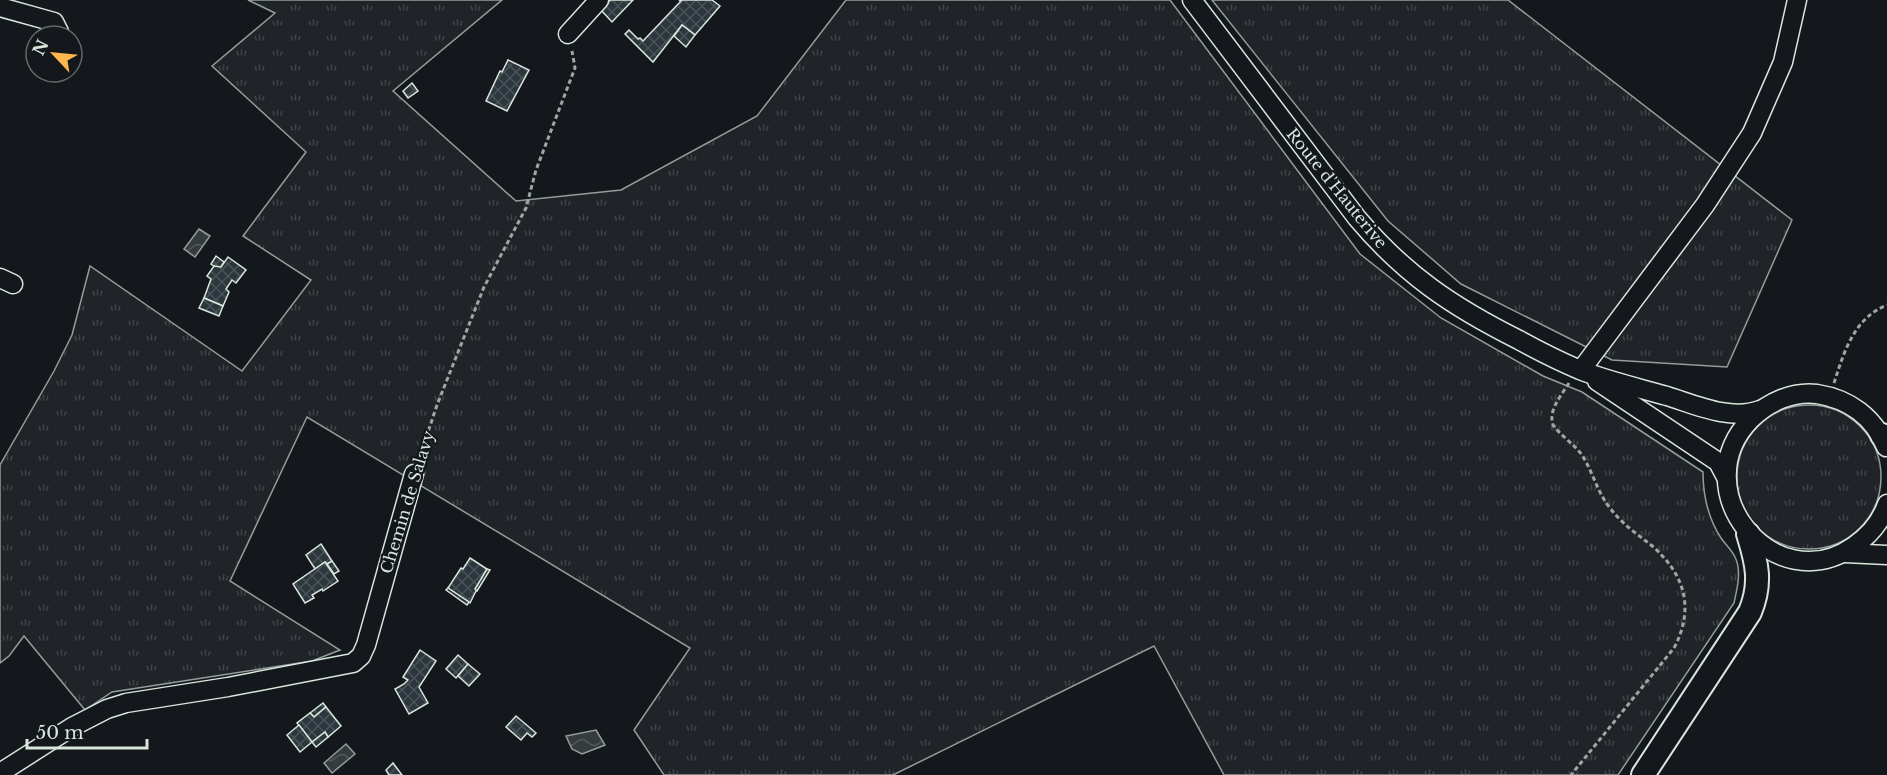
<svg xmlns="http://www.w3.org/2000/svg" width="1887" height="775" viewBox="0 0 1887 775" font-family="'Libre Baskerville',serif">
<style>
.grass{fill:url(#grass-tufts);stroke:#939e99;stroke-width:1.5}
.water{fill:url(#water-waves);stroke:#939e99;stroke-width:1.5}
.building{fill:url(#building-cross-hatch);stroke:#d8e6dc;stroke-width:1.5}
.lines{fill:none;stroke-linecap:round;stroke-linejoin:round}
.minor-casing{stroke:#d8e6dc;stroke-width:21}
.major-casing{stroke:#d8e6dc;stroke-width:26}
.path{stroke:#9da8a2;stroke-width:3;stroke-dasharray:4.5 3;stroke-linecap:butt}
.minor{stroke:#14181c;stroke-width:18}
.major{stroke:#14181c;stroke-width:22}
.labels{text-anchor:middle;stroke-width:4.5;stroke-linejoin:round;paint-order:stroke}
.street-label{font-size:16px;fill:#d8e6dc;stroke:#14181c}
</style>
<defs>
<pattern id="grass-tufts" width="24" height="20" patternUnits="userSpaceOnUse" patternTransform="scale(1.5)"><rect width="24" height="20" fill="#202428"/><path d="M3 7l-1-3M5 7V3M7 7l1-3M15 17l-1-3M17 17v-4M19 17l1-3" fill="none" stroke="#404447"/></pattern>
<pattern id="water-waves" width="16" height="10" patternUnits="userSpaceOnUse" patternTransform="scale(1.5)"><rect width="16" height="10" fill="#363b3e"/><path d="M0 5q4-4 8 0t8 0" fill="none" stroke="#525759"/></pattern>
<pattern id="building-cross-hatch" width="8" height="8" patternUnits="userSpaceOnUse" patternTransform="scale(1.5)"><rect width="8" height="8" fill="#2c363c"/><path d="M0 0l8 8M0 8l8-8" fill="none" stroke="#4a5358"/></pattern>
</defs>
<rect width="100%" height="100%" fill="#14181c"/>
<!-- grass -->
<g class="grass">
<path d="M248,0H502L393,91L516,201L621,190L757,116L846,0H1170L1360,254L1441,318L1543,376L1582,392L1703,472C1703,495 1708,518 1721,538C1725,544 1732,550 1735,557C1742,571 1737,589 1734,603L1618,775H1224L1154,646L893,775H664L634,730L690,648L307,417L230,581L340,650L312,661L112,692L85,710L24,636L9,656L0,663V465L54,371L72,335L90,266L242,371L311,280L243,236L306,152L212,66L275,13Z"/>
<polygon points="1212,0 1508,0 1792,220 1727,367 1612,360 1461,284 1388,221"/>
<circle cx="1809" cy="477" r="72"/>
</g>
<!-- water -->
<g class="water">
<polygon points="199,229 210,236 195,257 184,249"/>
<polygon points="596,730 605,745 582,754 572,749 566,736"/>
<polygon points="346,744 355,754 332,773 324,763"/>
</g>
<!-- building -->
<g class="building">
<polygon points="610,0 633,0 612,22 601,10"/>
<polygon points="679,0 712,0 720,6 695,35 682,25 653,62 625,34 629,30 638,39 640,38 643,41 681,1"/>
<polygon points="682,25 695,35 686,47 674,36"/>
<polygon points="508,60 529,70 507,111 486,101 500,71 502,72"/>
<polygon points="412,83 418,91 408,98 403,91"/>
<polygon points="216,256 224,262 221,267 217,268 211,264"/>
<polygon points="228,257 246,270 236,283 232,280 226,289 229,292 223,306 204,298 211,279 207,276 214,266 221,267"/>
<polygon points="204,298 223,306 219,316 199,308"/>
<polygon points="321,544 332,561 327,564 325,562 315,569 306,555"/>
<polygon points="470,558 487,569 470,603 448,588 461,568 463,569"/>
<polygon points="332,561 339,571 334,574 327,564"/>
<polygon points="325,562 338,581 323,591 322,589 312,595 314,598 305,603 293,584"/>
<polygon points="487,569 490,570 477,591 475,589"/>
<polygon points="448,588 469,602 467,605 446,590"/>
<polygon points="420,650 436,661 419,687 428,703 409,714 395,689 404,684 408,680 403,677"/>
<polygon points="458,655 468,664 456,678 446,669"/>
<polygon points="468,664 480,674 469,686 458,676"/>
<polygon points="323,703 326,707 314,717 310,713"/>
<polygon points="326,707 341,726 328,737 325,732 312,742 297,723 310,713 314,717"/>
<polygon points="516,716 536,733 532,737 527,733 521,740 506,727"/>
<polygon points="299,725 312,742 325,732 328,737 316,747 312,742 300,752 287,735"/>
<polygon points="393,763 402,775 389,775 386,770"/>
</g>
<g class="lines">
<defs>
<g id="minor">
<path d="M1192,0L1357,218C1405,275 1453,307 1519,340C1539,351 1559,361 1580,370C1608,381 1639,388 1667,396C1696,405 1731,421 1760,410"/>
<polyline points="0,7 54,22 59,32 59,36"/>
<polyline points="568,34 599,0"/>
<polyline points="0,278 13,284"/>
<polyline points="1581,370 1705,205 1752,133 1783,62 1797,0"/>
<polyline points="1597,381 1718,462 1726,477"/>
<path d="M1886,447C1874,417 1849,399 1817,394C1793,391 1768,402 1751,419C1682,489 1774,602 1854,546C1870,535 1881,522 1887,504"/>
<polyline points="1845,553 1887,555"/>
<polyline points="0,773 72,727 107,709 126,703 228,687 353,663 361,656 366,645 414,474"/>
</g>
<g id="major">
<polyline points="1882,435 1887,438"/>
<path d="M1643,775L1750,612C1762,583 1757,563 1748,534"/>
</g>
</defs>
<!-- minor casing -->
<use href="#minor" class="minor-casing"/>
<!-- major casing -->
<use href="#major" class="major-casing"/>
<!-- path -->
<g class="path">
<path d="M1569,383C1561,396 1548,410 1553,425C1561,436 1574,444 1582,455C1593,472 1597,492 1610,508C1621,523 1637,534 1651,545C1685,574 1695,608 1674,648L1571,775"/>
<path d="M1834,383C1844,352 1854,318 1887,305"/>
<polyline points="419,459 437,405 484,287 526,208 536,170 575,68 572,51"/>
</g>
<!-- minor -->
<use href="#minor" class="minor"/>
<!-- major -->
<use href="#major" class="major"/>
</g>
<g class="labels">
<!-- street labels -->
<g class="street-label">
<text transform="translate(1337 188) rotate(51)" y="6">Route d'Hauterive</text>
<text transform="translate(407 502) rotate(-73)" y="6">Chemin de Salavy</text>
</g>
</g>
<!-- north arrow -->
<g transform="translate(54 54) rotate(296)"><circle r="28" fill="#14181c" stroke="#626a69" stroke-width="1.5"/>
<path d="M0-4.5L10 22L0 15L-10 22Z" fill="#ffb74d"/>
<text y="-9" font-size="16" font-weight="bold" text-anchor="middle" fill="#d8e6dc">N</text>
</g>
<!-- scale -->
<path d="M27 739v9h120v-9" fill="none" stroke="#d8e6dc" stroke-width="3"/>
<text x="36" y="739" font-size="18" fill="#d8e6dc" stroke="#14181c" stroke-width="4.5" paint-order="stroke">50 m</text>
</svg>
